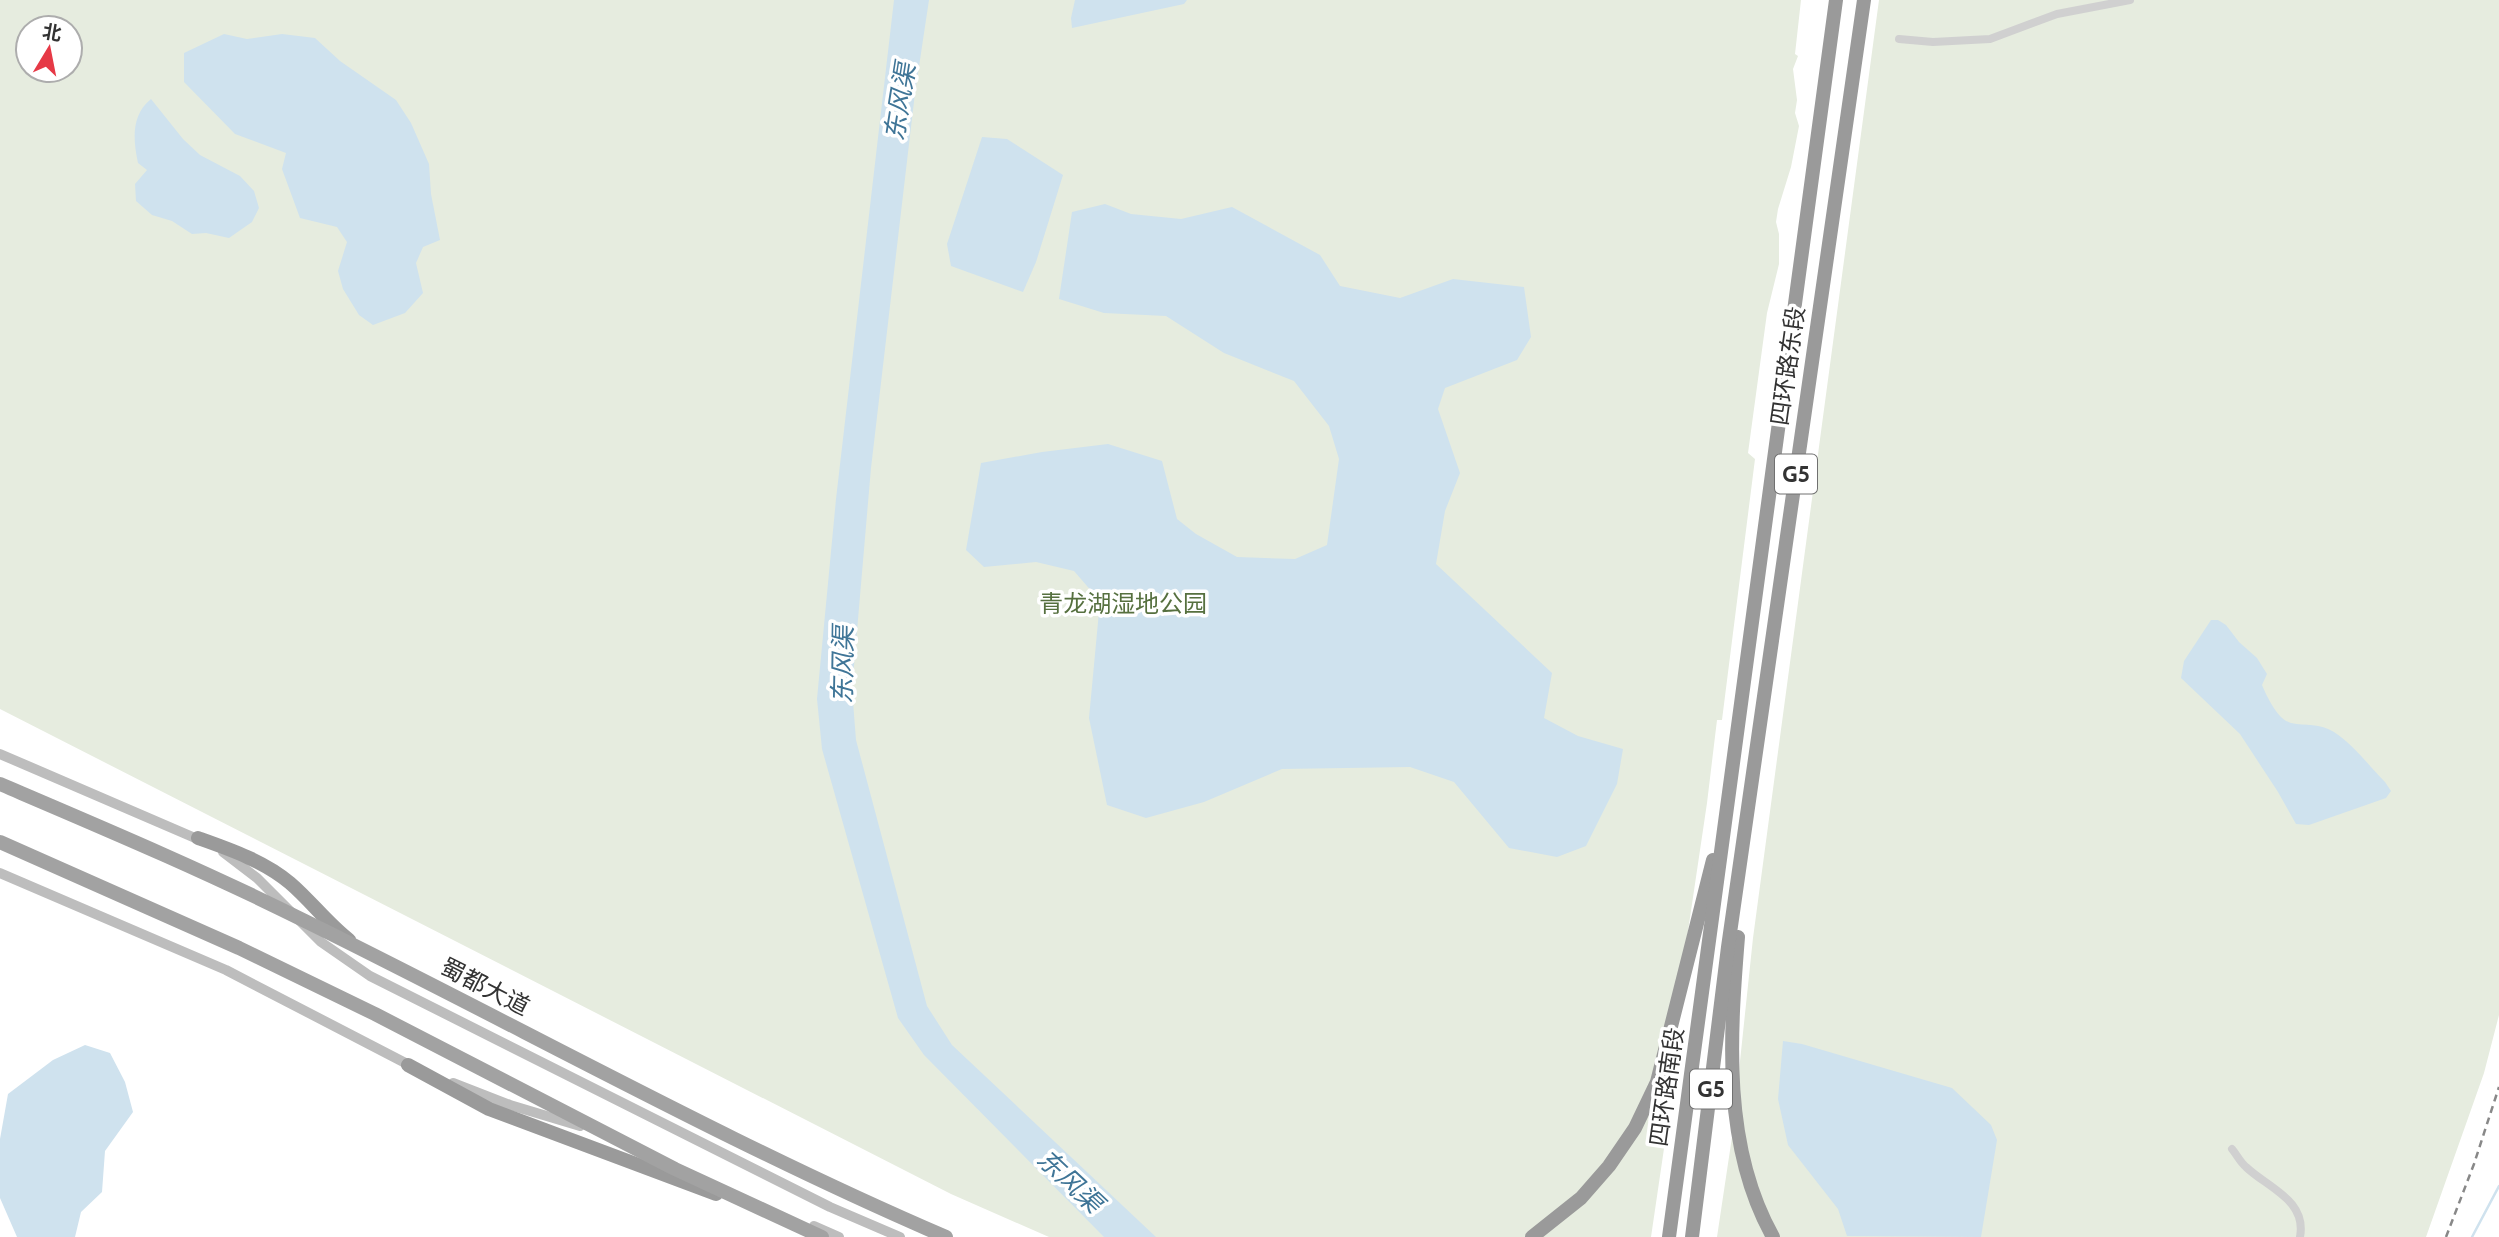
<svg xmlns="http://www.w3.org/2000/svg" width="2499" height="1237" viewBox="0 0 2499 1237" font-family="Cabin,'Noto Sans SC',sans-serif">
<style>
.green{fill:#e6ecdf;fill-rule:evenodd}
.water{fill:#cfe2ee}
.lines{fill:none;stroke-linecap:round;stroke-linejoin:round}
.stream{stroke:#cfe2ee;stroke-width:2.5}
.minor{stroke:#d0d0d0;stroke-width:8}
.secondary{stroke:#bdbdbd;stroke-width:10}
.motorway{stroke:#9a9a9a;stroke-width:14}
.rail{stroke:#888;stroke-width:2.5;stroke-dasharray:7 5;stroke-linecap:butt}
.trunk-bridge{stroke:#a2a2a2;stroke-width:14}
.labels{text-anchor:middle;stroke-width:7;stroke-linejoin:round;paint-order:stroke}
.shield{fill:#fff;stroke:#707070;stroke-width:2}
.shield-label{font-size:23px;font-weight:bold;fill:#333}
.street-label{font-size:24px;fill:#333;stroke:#fff}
.park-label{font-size:24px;fill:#56703f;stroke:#fff}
.water-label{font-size:26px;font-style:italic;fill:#3f7597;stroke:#fff}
</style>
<rect width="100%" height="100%" fill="#fff"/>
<!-- green -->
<g class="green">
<path d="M0,0H1801L1795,54L1798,56L1793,69L1797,100L1795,113L1799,126L1791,167L1778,209L1776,222L1779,234V264L1767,313L1748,453L1755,459L1722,720H1717L1707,803L1673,1032L1671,1101L1651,1237H1049L951,1194L0,709ZM28,28H70V70H28Z"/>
<polygon points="1879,0 2499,0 2499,1015 2484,1073 2426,1237 1717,1237 1732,1137 1753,938"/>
</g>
<!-- water -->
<g class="water">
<polygon points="894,0 929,0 915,93 871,468 852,689 856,740 927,1006 952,1045 1156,1237 1104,1237 924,1055 898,1018 822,749 817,699 836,499"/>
<polygon points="1075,0 1187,0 1184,4 1072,28 1071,18"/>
<polygon points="224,34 247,39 282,34 315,38 340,61 396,100 411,123 429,164 431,194 440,240 423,247 416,263 423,293 405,313 373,325 359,315 343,289 338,271 347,242 337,227 300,218 282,169 286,153 235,134 184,82 184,53"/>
<path d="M151,99L183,139L200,155L240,176L254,191L259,208L252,222L229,238L206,233L192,234L172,221L152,215L136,201L135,184L147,170L138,163C133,140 131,115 151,99Z"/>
<polygon points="982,137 1007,139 1063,175 1036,262 1023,292 951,266 947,244"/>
<polygon points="1105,204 1131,214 1181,219 1232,207 1320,255 1340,286 1400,298 1453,279 1524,287 1531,337 1517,360 1445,388 1438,409 1460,473 1445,511 1436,564 1552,673 1544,718 1578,736 1623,749 1617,784 1586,846 1557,857 1509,848 1454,782 1410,767 1282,769 1204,802 1146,818 1107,805 1089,718 1100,601 1074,571 1036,562 984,567 966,550 981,463 1042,452 1108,444 1162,461 1177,519 1196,534 1237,557 1295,559 1327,545 1339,459 1329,426 1294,381 1224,353 1166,316 1104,313 1059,299 1072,212"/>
<path d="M2211,620H2218L2226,625L2239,642L2257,658L2267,674L2262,685C2267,697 2278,720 2291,723C2306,726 2320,723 2334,732C2353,744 2369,766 2385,782L2391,791L2386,798L2309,825L2296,824L2278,792L2240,734L2181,678L2184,661Z"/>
<polygon points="1783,1041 1802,1044 1952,1088 1991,1125 1997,1140 1981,1237 1847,1236 1838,1209 1788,1145 1778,1099"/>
<polygon points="85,1045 110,1053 125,1082 133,1112 105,1151 102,1192 81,1212 75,1237 17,1237 0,1198 0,1139 8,1094 53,1060"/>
</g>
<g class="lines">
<!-- stream -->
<polyline class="stream" points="2472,1237 2499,1186"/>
<!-- minor -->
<g class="minor">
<polyline points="1899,39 1933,42 1990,39 2057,14 2130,0"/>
<path d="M2232,1149C2237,1155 2240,1162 2246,1167C2268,1188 2307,1200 2300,1237"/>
</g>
<!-- secondary -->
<g class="secondary">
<polyline points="0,754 202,841"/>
<polyline points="223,852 257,878 321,942 370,976 830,1207 900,1237"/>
<polyline points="0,873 226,970 415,1068"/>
<polyline points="453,1083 510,1105 580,1126"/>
<polyline points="814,1226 839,1237"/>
</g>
<!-- motorway -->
<g class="motorway">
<path d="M198,838C229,849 264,861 290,883C311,901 327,923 349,940"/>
<path d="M1738,937C1730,1036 1722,1146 1773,1237"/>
<polyline points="408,1065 489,1109 716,1194"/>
<polyline points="1532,1237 1581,1198 1609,1166 1635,1128 1657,1082 1713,860"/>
<polyline points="1669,1237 1836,0"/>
<polyline points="1692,1237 1728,947 1864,0"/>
</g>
<!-- rail -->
<polyline class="rail" points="2446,1237 2474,1164 2499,1087"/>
<!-- trunk-bridge -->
<g class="trunk-bridge">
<path d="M0,784C103,828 205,871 305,921C519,1026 727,1143 946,1237"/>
<polyline points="0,842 239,948 375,1014 675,1169 822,1237"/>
</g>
</g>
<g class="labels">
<!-- shield labels -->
<g class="shield">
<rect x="1775" y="454.5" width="42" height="39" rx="5"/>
<rect x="1690" y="1069.5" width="42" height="39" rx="5"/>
</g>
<g class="shield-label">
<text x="1796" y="482">G5</text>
<text x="1711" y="1097">G5</text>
</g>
<!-- street labels -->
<g class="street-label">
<text transform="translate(1788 366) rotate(-82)" y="8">四环路东段</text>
<text transform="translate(485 987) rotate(27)" y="8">蜀都大道</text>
<text transform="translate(1667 1087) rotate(-82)" y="8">四环路南段</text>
</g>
<!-- park labels -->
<g class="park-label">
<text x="1123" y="612">青龙湖湿地公园</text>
</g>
<!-- water labels -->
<g class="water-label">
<text transform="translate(900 102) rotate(-81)" y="9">东风渠</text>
<text transform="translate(843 665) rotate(-89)" y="9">东风渠</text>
<text transform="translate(1070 1181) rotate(43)" y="9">东风渠</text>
</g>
</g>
<!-- north arrow -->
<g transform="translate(49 49) rotate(10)"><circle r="33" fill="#ffffff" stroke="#adadad" stroke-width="2"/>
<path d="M0-5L12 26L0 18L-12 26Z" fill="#e63946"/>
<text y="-10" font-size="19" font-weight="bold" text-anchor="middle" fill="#333333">北</text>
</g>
</svg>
